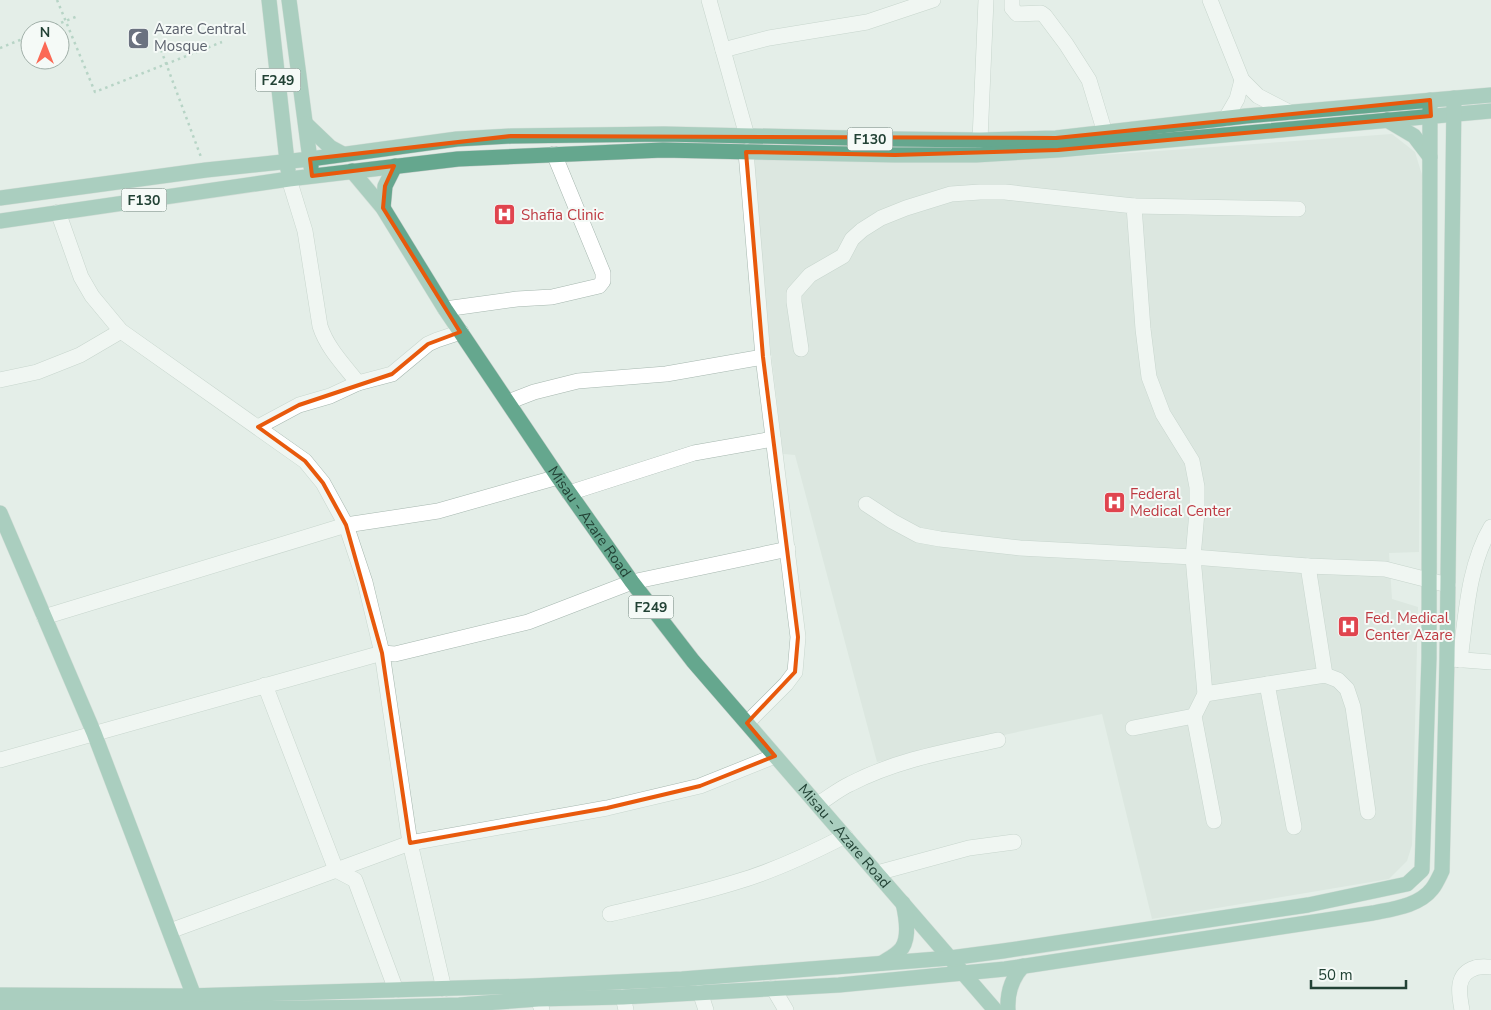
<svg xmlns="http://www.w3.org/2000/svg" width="1491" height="1010" viewBox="0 0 1491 1010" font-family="'Nunito Sans',sans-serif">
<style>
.built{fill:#d2ded7}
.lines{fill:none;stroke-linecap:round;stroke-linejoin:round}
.minor-casing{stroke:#a6b7af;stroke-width:16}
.major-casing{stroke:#c1cac6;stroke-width:16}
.path{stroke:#82b49e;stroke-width:2.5;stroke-dasharray:2.5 4;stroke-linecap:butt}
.minor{stroke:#fff;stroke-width:15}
.major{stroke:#65a78e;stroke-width:15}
.marked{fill:none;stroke:#e8590c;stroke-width:4;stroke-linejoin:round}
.labels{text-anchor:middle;stroke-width:4;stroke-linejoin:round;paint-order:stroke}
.shield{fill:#f5faf7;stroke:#61796f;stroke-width:1}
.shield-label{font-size:14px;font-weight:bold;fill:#224235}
.worship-label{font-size:15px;fill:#5b616d;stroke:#f5faf7;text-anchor:start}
.health-label{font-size:15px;fill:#be3a42;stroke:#f5faf7;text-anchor:start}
.street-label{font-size:15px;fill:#224235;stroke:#f5faf7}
</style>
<rect width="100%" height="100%" fill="#e4eee8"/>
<!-- built -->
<polygon class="built" points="1392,134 1415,152 1422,175 1419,552 1389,553 1392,599 1418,607 1412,845 1407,861 1389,879 1152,919 1102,714 877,762 795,455 783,454 766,310 752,158 985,162 1116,154"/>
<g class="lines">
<defs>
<g id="minor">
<polyline points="709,0 747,136"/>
<polyline points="1012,0 1012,8 1017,14 1041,13 1045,16 1066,44 1089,80 1105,133"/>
<polyline points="1210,0 1242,80 1258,96 1289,112"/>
<polyline points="723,50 769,38 867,22 933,0"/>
<polyline points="1226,118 1237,99 1242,80"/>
<polyline points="980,140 986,0"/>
<polyline points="746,152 763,357 798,637 795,672 786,684 747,723"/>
<path d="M289,179L305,231L320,326C327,348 344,365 358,383"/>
<polyline points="1134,206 1298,209"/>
<polyline points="58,212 81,277 92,296 121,331 305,461 323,483 346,525 365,582 382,653 410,843 444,989"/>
<polyline points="445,309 517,299 552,297 599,286 603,281 603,273 554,154"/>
<polyline points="801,349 794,302 794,293 810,275 843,256 852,239 862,230 881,218 906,208 951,194 980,192 1005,192 1134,206 1143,329 1149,377 1163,414 1192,461 1197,487 1197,512 1193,557 1205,694 1194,716 1214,821"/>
<polyline points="0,380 37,372 80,355 121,331"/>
<polyline points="508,402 534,392 578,381 666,374 763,357"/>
<polyline points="258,427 299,405 330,396 358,383 392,374 428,344 437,340 461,332"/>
<polyline points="569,493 694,453 773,439"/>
<polyline points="866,504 892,521 918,535 940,539 1020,548 1193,557 1308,566 1385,569 1448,585"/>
<polyline points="1308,566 1325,675"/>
<polyline points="44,617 346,525 438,511 558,477"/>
<polyline points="1451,659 1491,662"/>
<path d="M1460,660C1466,616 1468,566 1491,527"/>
<polyline points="1267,684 1294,827"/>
<polyline points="265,685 336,870 355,880 396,990"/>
<polyline points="1205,694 1325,675 1338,680 1347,689 1353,707 1368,812"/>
<polyline points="1133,728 1194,716"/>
<polyline points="0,760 382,653 395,654 528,622 632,582 788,549"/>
<path d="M818,804C828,798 839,789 850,784C896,760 948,751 998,740"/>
<polyline points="877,873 969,848 1014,842"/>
<path d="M610,914C652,904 694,895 736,882C774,871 810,854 845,836"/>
<polyline points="170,931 410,843 607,808 700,786 775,756"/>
<polyline points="773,988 786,1010"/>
<polyline points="700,992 706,1010"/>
<polyline points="623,997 626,1010"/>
<polyline points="538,999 542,1010"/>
<path d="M1462,1010C1459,994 1455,974 1475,968C1479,966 1486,967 1491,967"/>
</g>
<g id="major">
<polyline points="269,0 288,170"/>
<polyline points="289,0 311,167"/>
<polyline points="1387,120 1414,136 1430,157"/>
<polyline points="306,124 330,147 343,154"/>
<path id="s1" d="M352,171L383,208L445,309L558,477L632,582L693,661L995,1010"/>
<polyline points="0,198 206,170 310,159 457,139 511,136 664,134 895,139 980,140 1056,138 1246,116 1491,95"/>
<polyline points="383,208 385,186 395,166"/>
<polyline points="0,221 289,179 458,159 663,150 895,155 976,155 1058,150 1491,111"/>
<polyline points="0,513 94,733 197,1004"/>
<path d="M882,963C888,959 897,955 902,948C910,936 906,916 903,903"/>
<polyline points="0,995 187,996 530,986 682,979 950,958 1003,951 1308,905 1407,884 1422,870 1429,658 1430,100"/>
<path d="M0,1008L198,1009L386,1007L459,1005L538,999L623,997L839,985L1005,969L1373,913C1392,909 1419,906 1432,889C1436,884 1439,877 1442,871L1447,659L1454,98"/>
<path d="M1008,1010C1007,993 1011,979 1023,966"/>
</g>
</defs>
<!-- minor casing -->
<use href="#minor" class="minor-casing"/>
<!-- major casing -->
<use href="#major" class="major-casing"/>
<!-- path -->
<g class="path">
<polyline points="57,0 95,92 222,42"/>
<polyline points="43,30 78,16"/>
<polyline points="0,48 30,36"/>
<polyline points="161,50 201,157"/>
</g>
<!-- minor -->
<use href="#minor" class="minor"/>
<!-- major -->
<use href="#major" class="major"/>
</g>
<!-- marked area -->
<path d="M0 0H1491V1010H0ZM1430,100L1431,116L1058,150L895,155L746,152L763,357L798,637L795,672L747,723L775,756L700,786L607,808L410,843L382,653L346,525L323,483L305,461L258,427L299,405L392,374L428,344L460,332L383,208L385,186L394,166L312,176L310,159L511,136L1056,138Z" fill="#e4eee8" fill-opacity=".55" fill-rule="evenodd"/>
<path class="marked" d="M1430,100L1431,116L1058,150L895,155L746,152L763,357L798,637L795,672L747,723L775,756L700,786L607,808L410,843L382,653L346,525L323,483L305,461L258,427L299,405L392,374L428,344L460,332L383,208L385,186L394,166L312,176L310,159L511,136L1056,138Z"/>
<!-- icons -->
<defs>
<symbol id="mosque-square" viewBox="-11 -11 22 22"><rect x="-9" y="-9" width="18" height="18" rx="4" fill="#6b7280" stroke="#f5faf7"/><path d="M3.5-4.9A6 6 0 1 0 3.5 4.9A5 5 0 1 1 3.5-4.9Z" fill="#fff"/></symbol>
<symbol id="hospital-square" viewBox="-11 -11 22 22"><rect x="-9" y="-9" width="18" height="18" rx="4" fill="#e0444e" stroke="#f5faf7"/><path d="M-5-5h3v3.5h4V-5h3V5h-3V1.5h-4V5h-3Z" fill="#fff"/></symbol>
</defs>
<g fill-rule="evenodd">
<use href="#mosque-square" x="126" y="26" width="25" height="25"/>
<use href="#hospital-square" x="492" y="202" width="25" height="25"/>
<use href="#hospital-square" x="1102" y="490" width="25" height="25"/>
<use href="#hospital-square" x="1336" y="614" width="25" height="25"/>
</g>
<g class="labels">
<!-- shield labels -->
<g class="shield">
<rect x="255.5" y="68.5" width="45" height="23" rx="4"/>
<rect x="847.5" y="127.5" width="45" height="23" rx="4"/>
<rect x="121.5" y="188.5" width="45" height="23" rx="4"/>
<rect x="628.5" y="595.5" width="45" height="23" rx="4"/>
</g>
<g class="shield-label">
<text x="278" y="85">F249</text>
<text x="870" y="144">F130</text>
<text x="144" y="205">F130</text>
<text x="651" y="612">F249</text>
</g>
<!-- worship labels -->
<g class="worship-label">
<text x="154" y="34">Azare Central<tspan x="154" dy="17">Mosque</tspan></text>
</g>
<!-- health labels -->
<g class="health-label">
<text x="521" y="220">Shafia Clinic</text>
<text x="1130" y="499">Federal<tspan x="1130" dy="17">Medical Center</tspan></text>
<text x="1365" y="623">Fed. Medical<tspan x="1365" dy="17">Center Azare</tspan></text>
</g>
<!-- street labels -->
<g class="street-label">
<text dy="5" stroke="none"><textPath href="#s1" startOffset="424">Misau - Azare Road</textPath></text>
<text dy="5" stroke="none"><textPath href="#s1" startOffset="829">Misau - Azare Road</textPath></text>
</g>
</g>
<!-- north arrow -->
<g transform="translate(45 45)"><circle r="24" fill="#f5faf7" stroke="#a1b0a9"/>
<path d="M0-4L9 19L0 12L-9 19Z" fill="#fb6955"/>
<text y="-8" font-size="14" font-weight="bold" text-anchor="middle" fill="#224235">N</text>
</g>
<!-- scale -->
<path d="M1311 980v8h95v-8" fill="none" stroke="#224235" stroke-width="2.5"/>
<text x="1318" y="980" font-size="15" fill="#224235" stroke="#f5faf7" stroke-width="4" paint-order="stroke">50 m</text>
</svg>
